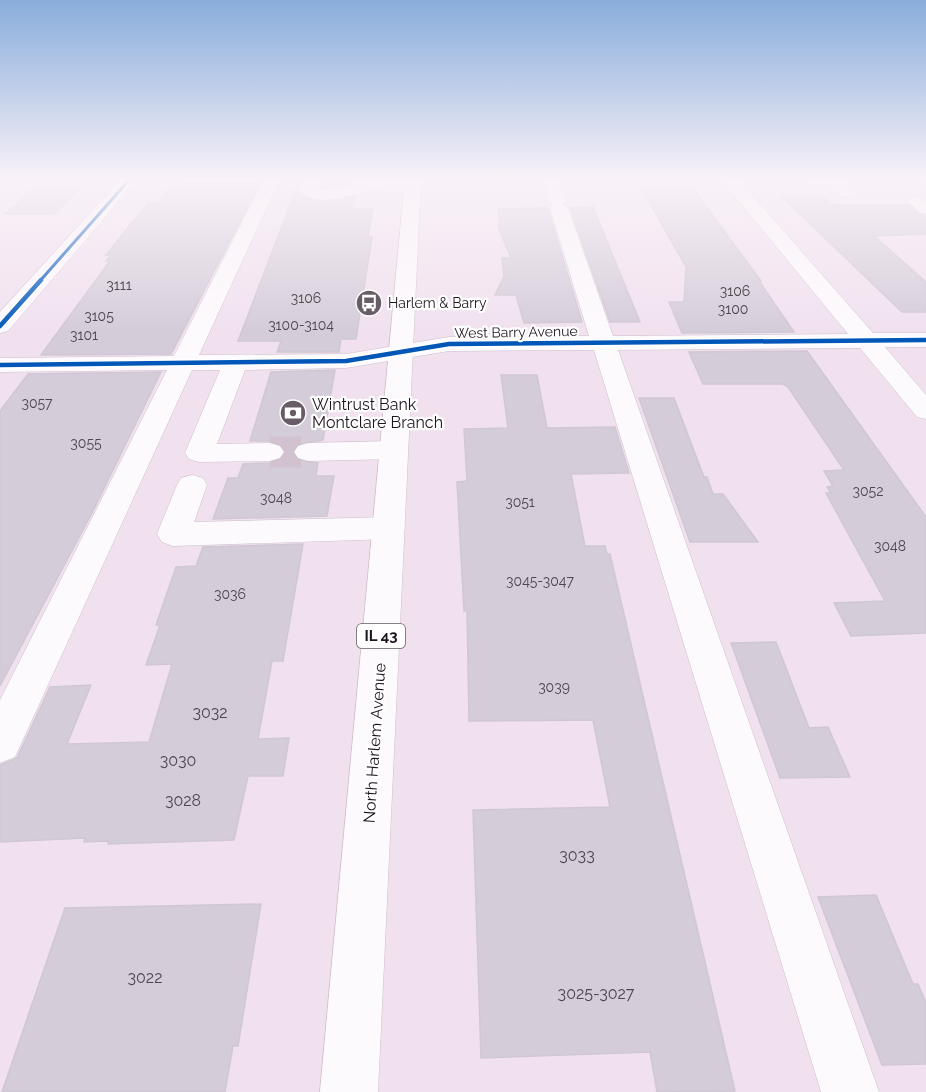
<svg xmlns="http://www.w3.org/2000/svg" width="926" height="1092" viewBox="0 0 926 1092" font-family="Raleway,sans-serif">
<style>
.building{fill:#d4ccd8;stroke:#d0c7d4;stroke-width:1.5}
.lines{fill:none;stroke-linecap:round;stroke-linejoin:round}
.minor-tunnel{stroke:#d2c2d0;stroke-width:31;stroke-dasharray:31 15;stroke-linecap:butt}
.minor-casing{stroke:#ccbfca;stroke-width:1}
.major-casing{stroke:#ccbfca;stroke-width:1}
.minor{fill:#fdfafd;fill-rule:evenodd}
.major{fill:#fdfafd;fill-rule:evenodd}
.cycleway-far1-casing{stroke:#fff;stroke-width:5}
.cycleway-casing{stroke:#fff;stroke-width:8}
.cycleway-far1{stroke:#0057b8;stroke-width:3}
.cycleway{stroke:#0057b8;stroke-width:4.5}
.labels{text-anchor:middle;stroke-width:4.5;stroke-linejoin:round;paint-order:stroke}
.number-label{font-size:14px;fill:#4f4650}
.far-poi-label{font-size:14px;fill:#1f151e;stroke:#fff;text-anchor:start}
.far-street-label{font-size:14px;fill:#1f151e;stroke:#fff}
.shield{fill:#fff;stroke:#625b62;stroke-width:1.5}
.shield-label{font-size:15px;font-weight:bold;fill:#1f151e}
.poi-label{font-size:16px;fill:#1f151e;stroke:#fff;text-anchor:start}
.near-number-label{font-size:16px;fill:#4f4650}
.street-label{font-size:16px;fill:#1f151e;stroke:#fff}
</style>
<rect width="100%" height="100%" fill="#f1e1ef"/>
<!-- building -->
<g class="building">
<polygon points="46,179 89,179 54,214 5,214"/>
<polygon points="324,179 352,179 349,185 321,188"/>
<polygon points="636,179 686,179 761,281 759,281 794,332 682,333 669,302 684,302 686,267"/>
<polygon points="299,182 299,193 313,201 332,201 354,197 351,209 373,209 368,237 372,237 356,339 341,339 339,352 277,352 281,341 238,341"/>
<polygon points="260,183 171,354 41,355 110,261 106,261 111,255 106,255 148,203 158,203 164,194 178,184"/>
<polygon points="782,197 823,197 831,204 841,205 909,205 926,218 926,234 874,236 926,282 926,312 902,312"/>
<polygon points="593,207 640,322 610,322 570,208"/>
<polygon points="548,208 548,209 582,322 524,323 516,295 495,295 504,276 502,258 511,258 498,227 500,222 498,209"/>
<polygon points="807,351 926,517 926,633 851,636 834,603 885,601 826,493 831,493 827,487 833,486 824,471 844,470 788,387 783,384 703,384 689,352"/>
<polygon points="335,370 323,440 297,444 292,451 297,460 318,463 316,476 334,476 327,516 213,519 228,478 238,478 243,464 271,463 281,460 286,453 281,444 270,441 250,441 271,372"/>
<polygon points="161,372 92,513 0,686 0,411 28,374"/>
<polygon points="501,375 537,375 547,428 615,427 629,473 571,474 585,546 605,546 607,554 610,554 735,1091 657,1092 650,1052 481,1058 473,810 610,807 593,720 469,721 467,611 464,611 457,482 467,481 464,429 508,428"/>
<polygon points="639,398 674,398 704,477 707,477 713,494 723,494 758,542 690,542"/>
<polygon points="303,544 283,661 272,661 258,739 289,738 283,776 248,776 234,840 108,844 109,841 84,842 85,838 0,842 0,765 17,758 50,687 91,685 67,744 149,742 172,664 146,665 160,625 156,625 176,567 196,566 203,547"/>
<polygon points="776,642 809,728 828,727 850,777 780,778 731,643"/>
<polygon points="876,895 913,984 918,984 926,1003 926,1064 882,1065 818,897"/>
<polygon points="261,904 238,1046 233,1046 225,1092 2,1092 65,908"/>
</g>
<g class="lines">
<!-- minor-tunnel -->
<polyline class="minor-tunnel" points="270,452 308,452"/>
<defs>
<g id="minor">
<polygon points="121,179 138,179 8,331 0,333 0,312"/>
<polygon points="264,179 280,179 199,355 346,354 449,337 589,336 550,208 553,204 549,200 543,179 559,179 565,200 563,204 568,208 613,336 848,334 721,179 738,179 873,333 926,333 926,347 885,347 926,395 926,419 917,417 860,348 618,350 879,1092 821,1092 594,350 449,351 346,368 245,370 217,444 270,443 280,446 284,452 280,458 270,461 199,462 189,459 185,453 220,370 192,370 15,757 0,763 0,700 167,370 0,372 0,358 174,356"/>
<path d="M304,179H320L319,190L351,187L354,179H370L369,182L413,181L421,186C410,199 381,187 366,191C350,196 313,208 300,191Z"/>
<polygon points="805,179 842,179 856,193 854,197 842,197 828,184 813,184"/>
<polygon points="916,196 926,201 926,214 920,213 908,201"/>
<polygon points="394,441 404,444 408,450 404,456 394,459 308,461 298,458 294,452 298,446 308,443"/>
<polygon points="192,475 203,478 207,485 194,522 389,517 400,520 405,528 400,536 389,539 173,546 162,542 157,534 177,485 181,478"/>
</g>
<polygon id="major" points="405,179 421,179 378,1092 320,1092"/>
</defs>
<!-- minor casing -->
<use href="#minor" class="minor-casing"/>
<!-- major casing -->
<use href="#major" class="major-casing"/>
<!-- minor -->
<use href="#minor" class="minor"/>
<!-- major -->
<use href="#major" class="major"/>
<defs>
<polyline id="cycleway-far1" points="39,282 130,179"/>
<g id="cycleway">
<polyline points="0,326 41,280"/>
<polyline points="0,365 346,361 449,344 926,340"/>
</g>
</defs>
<!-- cycleway-far1 casing -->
<use href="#cycleway-far1" class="cycleway-far1-casing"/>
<!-- cycleway casing -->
<use href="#cycleway" class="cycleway-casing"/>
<!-- cycleway-far1 -->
<use href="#cycleway-far1" class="cycleway-far1"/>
<!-- cycleway -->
<use href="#cycleway" class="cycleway"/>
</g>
<!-- sky -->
<linearGradient id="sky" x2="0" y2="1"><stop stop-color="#89addb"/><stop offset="0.54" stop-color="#f9f2f8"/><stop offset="1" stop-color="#f9f2f8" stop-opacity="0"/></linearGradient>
<rect width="926" height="332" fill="url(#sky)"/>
<!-- icons -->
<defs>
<symbol id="bus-disc" viewBox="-11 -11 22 22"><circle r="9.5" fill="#685c67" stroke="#fff"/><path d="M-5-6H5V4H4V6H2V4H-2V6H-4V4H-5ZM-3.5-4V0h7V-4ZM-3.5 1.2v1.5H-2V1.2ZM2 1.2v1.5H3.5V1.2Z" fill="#fff"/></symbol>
<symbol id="bank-disc" viewBox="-11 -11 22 22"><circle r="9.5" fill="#685c67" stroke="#fff"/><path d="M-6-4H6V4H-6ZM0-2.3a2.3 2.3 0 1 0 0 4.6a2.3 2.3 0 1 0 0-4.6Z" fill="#fff"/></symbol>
</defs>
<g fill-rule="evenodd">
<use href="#bus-disc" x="354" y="288" width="30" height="30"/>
<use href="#bank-disc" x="278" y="398" width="30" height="30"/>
</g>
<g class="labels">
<!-- number labels -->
<g class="number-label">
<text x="119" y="290">3111</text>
<text x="735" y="296">3106</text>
<text x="306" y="303">3106</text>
<text x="733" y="314">3100</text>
<text x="99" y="321">3105</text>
<text x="301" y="330">3100-3104</text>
<text x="84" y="340">3101</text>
<text x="37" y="408">3057</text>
<text x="86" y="448">3055</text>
<text x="868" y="496">3052</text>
<text x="276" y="503">3048</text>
<text x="520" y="507">3051</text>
<text x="890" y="551">3048</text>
<text x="540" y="586">3045-3047</text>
<text x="230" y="599">3036</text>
<text x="554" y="692">3039</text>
</g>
<!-- far-poi labels -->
<g class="far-poi-label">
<text x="388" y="308">Harlem &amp; Barry</text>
</g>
<!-- far-street labels -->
<g class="far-street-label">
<text transform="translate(516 332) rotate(-1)" y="5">West Barry Avenue</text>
</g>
<!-- shield labels -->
<rect class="shield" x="357" y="624" width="48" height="24" rx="4.5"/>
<g class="shield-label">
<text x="381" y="641">IL 43</text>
</g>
<!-- poi labels -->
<g class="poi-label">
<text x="312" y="410">Wintrust Bank<tspan x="312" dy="18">Montclare Branch</tspan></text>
</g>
<!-- near-number labels -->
<g class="near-number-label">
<text x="210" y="718">3032</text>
<text x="178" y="766">3030</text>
<text x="183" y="806">3028</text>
<text x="577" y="861">3033</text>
<text x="145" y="983">3022</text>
<text x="596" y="999">3025-3027</text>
</g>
<!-- street labels -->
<g class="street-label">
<text transform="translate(374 743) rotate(-86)" y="6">North Harlem Avenue</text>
</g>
</g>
</svg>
